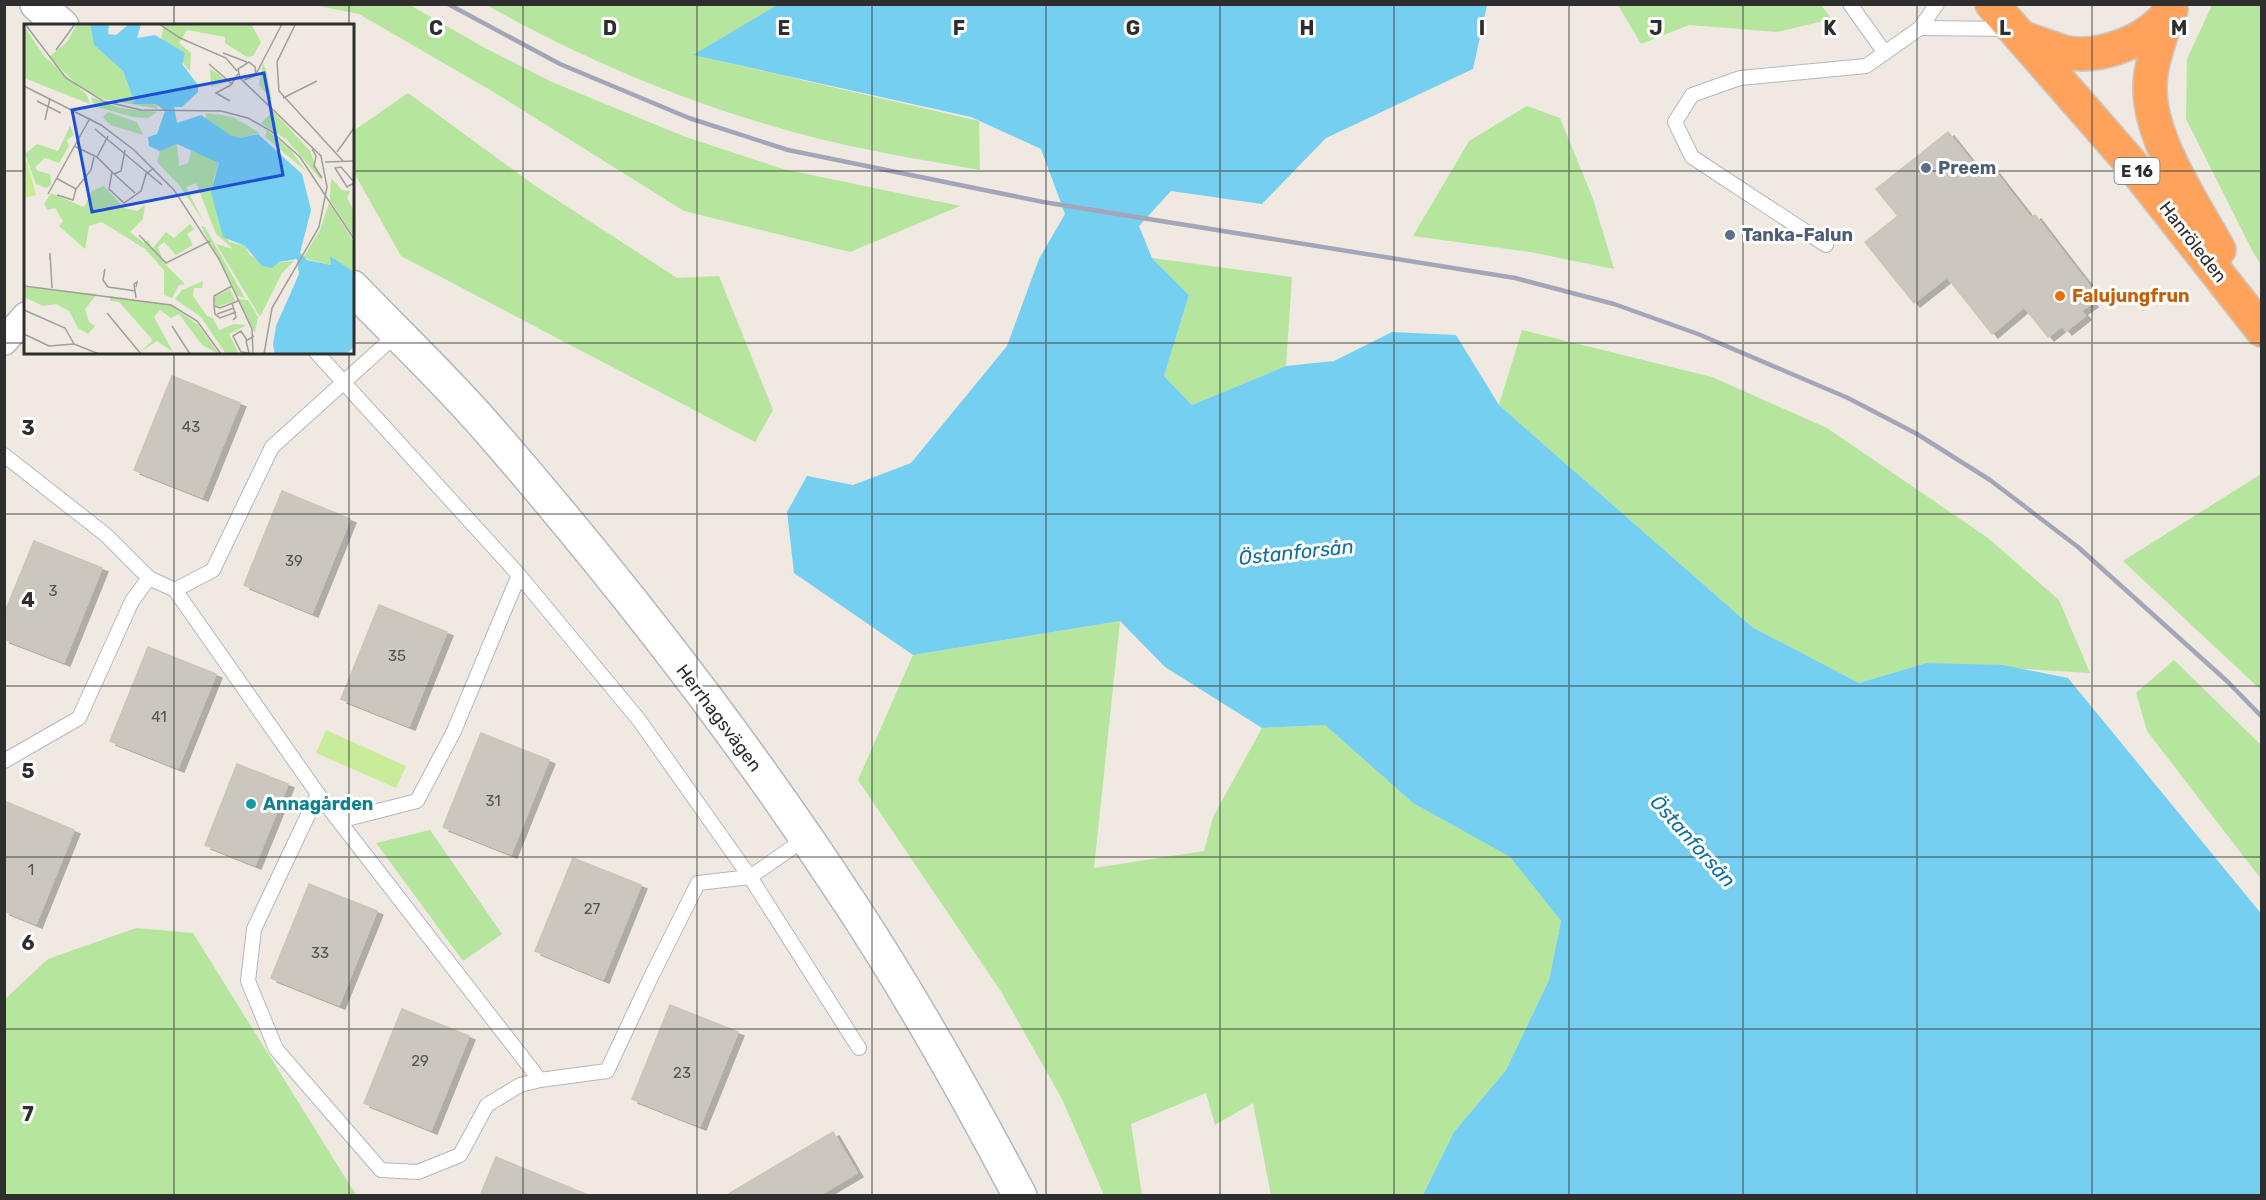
<svg xmlns="http://www.w3.org/2000/svg" width="2266" height="1200" viewBox="0 0 2266 1200" font-family="Rubik,sans-serif">
<style>
.green{fill:#b6e59e}
.pitch{fill:#c9ec9a}
.water{fill:#75cff0}
.building{fill:#cbc7bf;stroke:#cbc5ba;stroke-width:1.5;filter:url(#shadow)}
.lines{fill:none;stroke-linecap:round;stroke-linejoin:round}
.lane-casing{stroke:#b4b7c1;stroke-width:16}
.street-casing{stroke:#b4b7c1;stroke-width:30}
.secondary-casing{stroke:#b4b7c1;stroke-width:36}
.highway-casing{stroke:#c9c9c9;stroke-width:36}
.lane{stroke:#fff;stroke-width:14}
.street{stroke:#fff;stroke-width:27}
.secondary{stroke:#fff;stroke-width:33}
.highway{stroke:#ffa35c;stroke-width:33}
.rail{stroke:#a3a6b8;stroke-width:4.5}
.grid{fill:none;stroke:#2e2e2e;stroke-width:1.5;stroke-opacity:0.55}
.service-dot{fill:#5c6f8a;stroke:#fff;stroke-width:2}
.food-dot{fill:#e8710a;stroke:#fff;stroke-width:2}
.culture-dot{fill:#0f9aa8;stroke:#fff;stroke-width:2}
.labels{text-anchor:middle;stroke-width:6;stroke-linejoin:round;paint-order:stroke}
.number-label{font-size:15px;fill:#555452}
.shield{fill:#fff;stroke:#6d6d6d;stroke-width:1.5}
.shield-label{font-size:16px;font-weight:bold;fill:#2e2e2e}
.service-label{font-size:18px;font-weight:bold;fill:#4e5e75;stroke:#fff;text-anchor:start}
.street-label{font-size:18px;fill:#2e2e2e;stroke:#fff}
.food-label{font-size:18px;font-weight:bold;fill:#c56008;stroke:#fff;text-anchor:start}
.culture-label{font-size:18px;font-weight:bold;fill:#0d838f;stroke:#fff;text-anchor:start}
.water-label{font-size:20px;font-style:italic;fill:#0d6fa3;stroke:#fff}
.inset-road{fill:none;stroke:#a29e99;stroke-width:1.5}
.view{fill:#1d4ed8;fill-opacity:0.15;stroke:#1d4ed8;stroke-width:3}
.inset-edge{fill:none;stroke:#2e2e2e;stroke-width:3}
.grid-label{font-size:20px;text-anchor:middle;font-weight:bold;fill:#2e2e2e;stroke:#fff;stroke-width:6;stroke-linejoin:round;paint-order:stroke}
</style>
<defs>
<filter id="shadow"><feDropShadow dx="6" dy="4" stdDeviation="0" flood-color="#0004"/></filter>
</defs>
<rect width="100%" height="100%" fill="#efe9e1"/>
<!-- green -->
<g class="green">
<polygon points="315,5 410,5 483,47 552,82 683,136 783,169 960,206 850,252 684,211 497,94 359,14"/>
<path d="M487,5H779L694,55L979,121L980,170C918,159 854,149 793,132C688,103 581,59 487,5Z"/>
<polygon points="1618,5 1821,5 1832,19 1777,32 1689,25 1641,44"/>
<polygon points="2212,5 2261,5 2261,265 2253,252 2186,119 2187,59"/>
<polygon points="408,93 534,185 677,278 719,276 773,410 755,442 401,256 353,171 352,132"/>
<polygon points="1527,106 1560,118 1593,199 1614,269 1530,252 1413,236 1469,141"/>
<polygon points="1152,258 1292,277 1286,366 1192,405 1164,376 1189,295"/>
<polygon points="1522,330 1712,377 1827,428 1988,538 2059,600 2090,673 1926,663 1859,683 1752,627 1499,405"/>
<polygon points="2261,474 2261,690 2123,561"/>
<polygon points="1120,621 1094,868 1204,851 1213,817 1262,728 1325,725 1413,803 1510,857 1561,921 1549,980 1506,1070 1454,1132 1423,1195 1271,1195 1253,1103 1215,1125 1206,1093 1131,1124 1142,1195 1104,1195 1062,1099 1002,993 858,780 913,655"/>
<polygon points="2174,660 2261,745 2261,879 2147,731 2136,693"/>
<polygon points="430,830 502,934 463,961 376,843"/>
<polygon points="136,928 193,933 356,1195 5,1195 5,999 48,959"/>
</g>
<!-- pitch -->
<polygon class="pitch" points="326,730 406,766 396,788 316,753"/>
<!-- water -->
<polygon class="water" points="779,4 1487,5 1473,69 1326,138 1262,204 1171,191 1139,226 1152,258 1189,295 1164,376 1192,405 1286,366 1334,361 1392,332 1456,335 1499,405 1752,627 1859,683 1926,663 2003,665 2068,678 2259,911 2262,915 2261,1195 1423,1195 1454,1132 1506,1070 1549,980 1561,921 1510,857 1413,803 1325,725 1262,728 1165,667 1120,621 913,655 794,573 787,512 807,476 853,485 911,463 1007,346 1039,259 1065,214 1041,149 971,117 693,55"/>
<!-- building -->
<g class="building">
<polygon points="1948,132 1983,176 1993,169 2031,218 2035,215 2091,288 2085,293 2092,303 2081,311 2085,316 2066,331 2062,326 2048,337 2024,307 1992,334 1947,277 1914,303 1865,242 1898,216 1876,189"/>
<polygon points="172,376 240,403 202,497 134,470"/>
<polygon points="282,491 350,519 312,613 244,585"/>
<polygon points="34,541 102,568 64,662 4,639 4,614"/>
<polygon points="379,605 447,632 409,726 341,699"/>
<polygon points="148,647 216,674 178,768 110,741"/>
<polygon points="481,733 549,760 511,854 443,827"/>
<polygon points="237,764 288,784 255,865 205,845"/>
<polygon points="4,801 74,830 36,924 4,911"/>
<polygon points="573,858 641,885 603,979 535,951"/>
<polygon points="309,884 377,911 339,1005 271,978"/>
<polygon points="670,1005 738,1032 700,1126 632,1099"/>
<polygon points="402,1009 469,1036 431,1130 364,1103"/>
<polygon points="833,1132 857,1173 818,1196 725,1196"/>
<polygon points="496,1157 588,1195 588,1196 480,1196"/>
</g>
<g class="lines">
<defs>
<g id="lane">
<polyline points="1850,4 1885,53"/>
<polyline points="1920,28 2011,29"/>
<polyline points="1826,245 1692,157 1675,122 1692,95 1740,78 1866,66 1920,28 1937,4"/>
<polyline points="316,352 519,575 639,720 750,877 859,1048"/>
<polyline points="4,455 106,535 149,578 175,590 213,570 272,447 397,334"/>
<polyline points="175,590 318,794 254,929 248,981 276,1049 381,1170 418,1172 460,1155 487,1105 520,1085 540,1080 607,1071 650,979 698,883 750,877 806,838"/>
<polyline points="4,761 79,718 132,601 149,578"/>
<polyline points="318,794 540,1080"/>
<polyline points="339,821 417,801 454,731 519,575"/>
</g>
<polyline id="street" points="4,341 26,316"/>
<g id="secondary">
<polyline points="37,4 62,26"/>
<path d="M352,287C398,335 447,381 490,431C620,581 743,739 852,906C913,999 968,1097 1020,1196"/>
</g>
<g id="highway">
<polyline points="1992,4 2129,161 2262,330"/>
<path d="M2167,15C2161,38 2150,63 2150,87C2149,139 2194,204 2219,250"/>
<path d="M2023,38C2036,42 2050,48 2063,52C2100,60 2149,41 2171,10"/>
</g>
</defs>
<!-- lane casing -->
<use href="#lane" class="lane-casing"/>
<!-- street casing -->
<use href="#street" class="street-casing"/>
<!-- secondary casing -->
<use href="#secondary" class="secondary-casing"/>
<!-- highway casing -->
<use href="#highway" class="highway-casing"/>
<!-- lane -->
<use href="#lane" class="lane"/>
<!-- street -->
<use href="#street" class="street"/>
<!-- secondary -->
<use href="#secondary" class="secondary"/>
<!-- highway -->
<use href="#highway" class="highway"/>
<!-- rail -->
<polyline class="rail" points="448,4 560,64 689,118 788,150 1043,202 1515,278 1614,304 1698,334 1848,398 1917,434 1990,480 2078,547 2228,682 2262,717"/>
</g>
<!-- grid -->
<path class="grid" d="M174,4V26M349,4V26M523,4V1196M697,4V1196M872,4V1196M1046,4V1196M1220,4V1196M1394,4V1196M1569,4V1196M1743,4V1196M1917,4V1196M2092,4V1196M4,171H26M352,171H2262M4,343H26M352,343H2262M174,352V1196M349,352V1196M4,514H2262M4,686H2262M4,857H2262M4,1029H2262"/>
<!-- markers -->
<g class="service-dot">
<circle cx="1926" cy="168" r="6"/>
<circle cx="1730" cy="235" r="6"/>
</g>
<circle class="food-dot" cx="2060" cy="296" r="6"/>
<circle class="culture-dot" cx="251" cy="804" r="6"/>
<g class="labels">
<!-- number labels -->
<g class="number-label">
<text x="191" y="432">43</text>
<text x="294" y="566">39</text>
<text x="53" y="596">3</text>
<text x="397" y="661">35</text>
<text x="159" y="722">41</text>
<text x="493" y="806">31</text>
<text x="31" y="875">1</text>
<text x="592" y="914">27</text>
<text x="320" y="958">33</text>
<text x="420" y="1066">29</text>
<text x="682" y="1078">23</text>
</g>
<!-- shield labels -->
<rect class="shield" x="2114.5" y="158" width="45" height="26" rx="4.5"/>
<g class="shield-label">
<text x="2137" y="177">E 16</text>
</g>
<!-- service labels -->
<g class="service-label">
<text x="1938" y="174">Preem</text>
<text x="1742" y="241">Tanka-Falun</text>
</g>
<!-- street labels -->
<g class="street-label">
<text transform="translate(2193 242) rotate(52)" y="6">Hanröleden</text>
<text transform="translate(719 718) rotate(53)" y="6">Herrhagsvägen</text>
</g>
<!-- food labels -->
<g class="food-label">
<text x="2072" y="302">Falujungfrun</text>
</g>
<!-- culture labels -->
<g class="culture-label">
<text x="263" y="810">Annagården</text>
</g>
<!-- water labels -->
<g class="water-label">
<text transform="translate(1296 552) rotate(-6)" y="7">Östanforsån</text>
<text transform="translate(1693 841) rotate(48)" y="7">Östanforsån</text>
</g>
</g>
<!-- overview -->
<g transform="translate(24 24)">
<rect width="330" height="330" fill="#efe9e1"/>
<path d="M53,0H66L70,21L99,47L108,72L115,73L108,80H133L134,85L79,75L53,61L25,33L43,18ZM140,0H227L237,18L229,32L223,33L201,19V13L163,6L155,19L167,29L166,47L137,16ZM0,2L20,32L63,71L66,80L0,54ZM239,39L242,46L248,76L235,61ZM186,45L194,50L203,58L187,63ZM67,73L96,84L133,88L124,94L109,93L70,82ZM249,87L286,127L298,157L263,116L237,99ZM84,88L113,98L119,111L86,101L79,93ZM182,89L209,93L236,109L216,114L206,111L181,96ZM46,102L50,111L43,116L45,122L35,139L21,134L11,143L14,147L26,150L27,160L23,164L12,160L1,130L13,120L34,127ZM243,106L266,125L282,147L241,113ZM153,120L155,142L164,139L167,127L172,126L195,139L189,158L192,180L205,218L221,222L226,231L242,240L270,237L258,249L236,293L192,220L209,225L192,210L172,159L162,163L179,197L156,162L133,138L136,127ZM307,154L318,166L326,167L323,174L330,187V213L306,176ZM80,162L100,184L113,187L121,181L119,195L106,208L120,219L124,216L128,225L142,208L150,214L166,200L170,205L163,210L169,221L152,231L140,218L134,223L139,238L161,260L155,261L148,274L140,271V246L121,225L78,198L65,202L61,225L35,202L39,197L31,184L24,186L20,180L27,169L60,183L68,167ZM305,179L330,218V248L311,236L307,241L279,234L296,206ZM177,202L181,203L221,274L213,272ZM179,257L178,264H170L169,272L183,292L189,294L195,306L210,300L223,301L205,310L215,330H202L177,293L151,275L158,266ZM0,263L73,270L61,285L65,298L71,302L64,310L54,304L45,287L32,280L19,282L0,273ZM206,265L211,277L192,283L189,274ZM86,272L146,281L174,301L195,330L178,321L155,290L147,294L136,286L130,293L149,328L133,317L116,328L128,317L127,314L95,278L86,277ZM214,275L224,276L234,293L231,309Z" fill="#b6e59e"/>
<path d="M3,138L12,171L0,174V139Z" fill="#c9ec9a"/>
<path d="M66,0H85L84,10L92,11L105,0H117L113,14L131,11L161,29L158,40L174,61V68L158,83H150L153,99L177,91L206,111L216,114L234,110L278,150L287,186L276,229L283,236L307,241L306,232L330,248V323L322,330H251L249,321L252,302L275,250L273,235L255,238L248,244L238,242L221,222L199,213L187,168L195,139L153,120L136,127L125,122L124,113L133,110L141,87L132,80H108L114,73L108,72L99,47L70,21Z" fill="#75cff0"/>
<path class="inset-road" d="M1,0L42,54L79,77L117,86L197,87L224,94L247,107L276,133L330,215M135,0L156,14L202,34L213,47M271,1L253,38L255,67L319,137M32,26L51,0M199,29L223,38M185,40L208,60M232,51L231,43L225,38L214,45L216,54L297,132L303,163L295,203L248,284L240,330M220,56L231,52L258,0M0,62L77,101L110,126L150,166L195,235L228,305L229,330M259,74L293,57M13,77L37,89M206,77L192,69L207,61L214,50M21,96L26,74M71,105L138,161M50,122L73,133L84,112M288,125L292,132L290,142L298,154M313,128L330,104M73,133L88,148L85,165L100,179L117,167L122,150L130,144M301,138L330,137M88,148L111,169M90,150L97,147L101,126M32,154L52,165L67,146L70,133M330,158L317,143L311,144L323,163L330,159M24,170L66,94M33,171L49,176L52,165M115,211L142,239L186,217M26,236V229L28,264M80,249L81,245L79,256L84,263L112,267M0,262L147,281L173,297L197,330M208,262L190,272V282L196,284L214,277M112,274L110,260L113,258L112,263M208,279L212,293L209,296M190,282L191,290L196,294L212,288M0,286L41,304L50,320M83,289L117,330M193,290L210,284M148,302L166,330M0,310L25,322L50,320L75,330M223,316L217,307L209,312L217,328L224,329M225,329L222,317L230,312"/>
<path class="view" d="M240,49L259,151L68,188L48,86Z"/>
<rect width="330" height="330" class="inset-edge"/>
</g>
<g class="grid-label">
<text x="436" y="35">C</text>
<text x="610" y="35">D</text>
<text x="784" y="35">E</text>
<text x="959" y="35">F</text>
<text x="1133" y="35">G</text>
<text x="1307" y="35">H</text>
<text x="1482" y="35">I</text>
<text x="1656" y="35">J</text>
<text x="1830" y="35">K</text>
<text x="2005" y="35">L</text>
<text x="2179" y="35">M</text>
<text x="28" y="435">3</text>
<text x="28" y="607">4</text>
<text x="28" y="778">5</text>
<text x="28" y="950">6</text>
<text x="28" y="1121">7</text>
</g>
<!-- border -->
<rect width="2266" height="1200" fill="none" stroke="#2e2e2e" stroke-width="12"/>
</svg>
